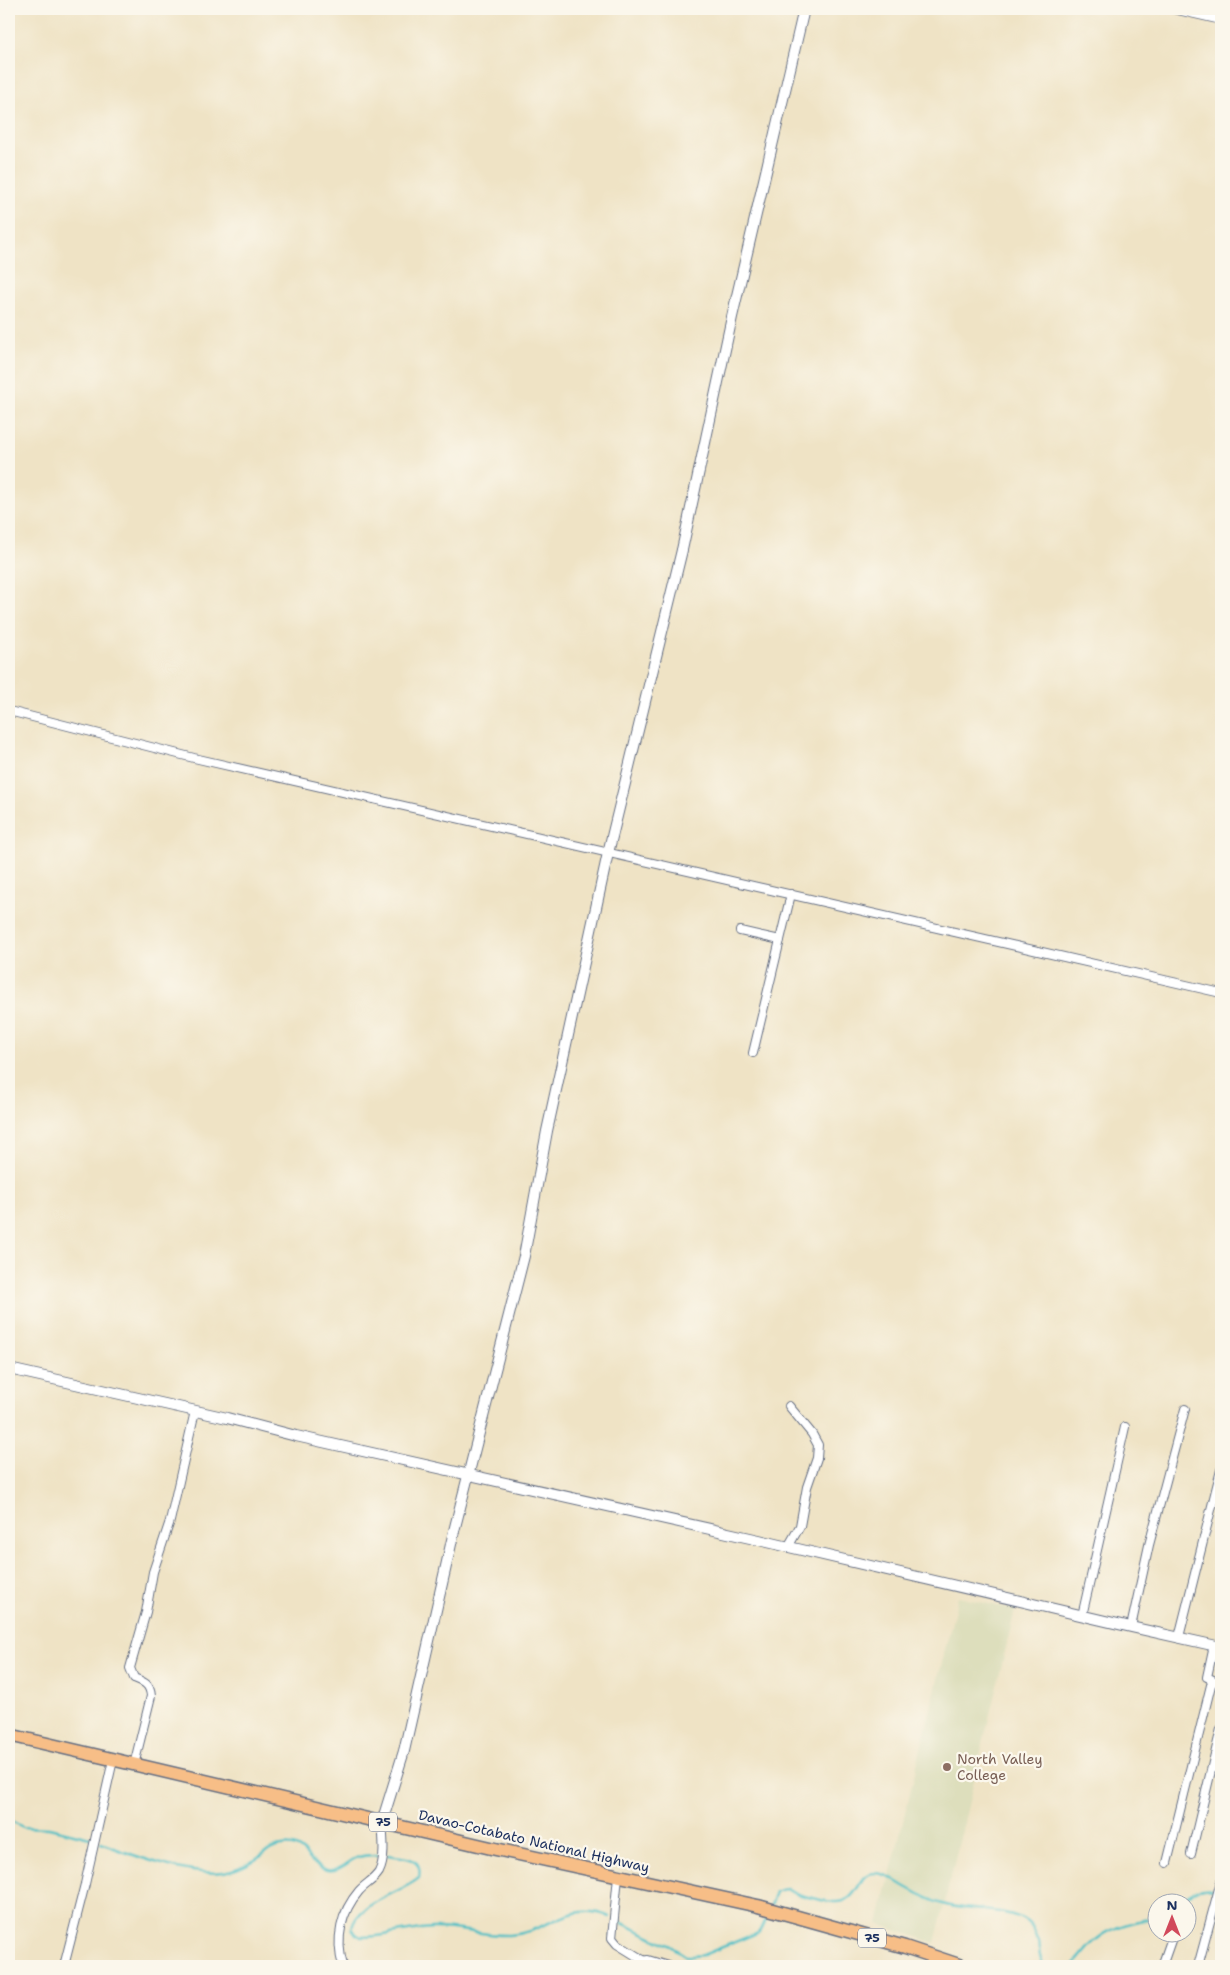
<svg xmlns="http://www.w3.org/2000/svg" width="1230" height="1975" viewBox="0 0 1230 1975" font-family="'Shantell Sans',sans-serif">
<style>
.built{fill:#dddebc}
.lines{fill:none;stroke-linecap:round;stroke-linejoin:round}
.stream{stroke:#51c0c6;stroke-width:2.5}
.minor-casing{stroke:#656e82;stroke-width:10}
.tertiary-casing{stroke:#656e82;stroke-width:12}
.trunk-casing{stroke:#656e82;stroke-width:15}
.minor{stroke:#fff;stroke-width:8}
.tertiary{stroke:#fff;stroke-width:10}
.trunk{stroke:#f7be87;stroke-width:12}
.education-dot{fill:#8d6e63;stroke:#fbf7ec;stroke-width:2}
.labels{text-anchor:middle;stroke-width:4.5;stroke-linejoin:round;paint-order:stroke}
.shield{fill:#fbf7ec;stroke:#5e6b89;stroke-width:1}
.shield-label{font-size:12px;font-weight:bold;fill:#1b2f5e}
.education-label{font-size:14px;fill:#785e54;stroke:#fbf7ec;text-anchor:start}
.street-label{font-size:14px;fill:#1b2f5e;stroke:#fbf7ec}
</style>
<rect width="100%" height="100%" fill="#fbf7ec"/>
<filter id="ink" filterUnits="userSpaceOnUse"><feTurbulence type="fractalNoise" baseFrequency=".02" numOctaves="2"/><feDisplacementMap in="SourceGraphic" scale="10" xChannelSelector="R" yChannelSelector="G"/><feConvolveMatrix kernelMatrix="1 2 1 2 8 2 1 2 1" color-interpolation-filters="sRGB"/></filter>
<filter id="wash" filterUnits="userSpaceOnUse"><feTurbulence type="fractalNoise" baseFrequency=".0096" numOctaves="4" result="noise"/><feDisplacementMap in="SourceGraphic" scale="20" xChannelSelector="R" yChannelSelector="G"/><feGaussianBlur stdDeviation="1.12" result="paint"/><feColorMatrix in="noise" values="0 0 0 0 0 0 0 0 0 0 0 0 0 0 0 0 0 1.4 0 .05"/><feComposite in="paint" operator="in"/></filter>
<g filter="url(#wash)">
<rect width="100%" height="100%" fill="#efe3c5"/>
<!-- built -->
<polygon class="built" points="958,1597 1015,1610 935,1943 878,1924"/>
<g class="lines">
<!-- stream -->
<g class="stream">
<polyline points="9,1820 23,1827 49,1828 90,1838"/>
<path d="M101,1843C132,1855 190,1877 223,1872C233,1871 247,1865 255,1860C264,1855 270,1847 282,1846C307,1842 306,1865 327,1870C338,1872 345,1864 354,1859C361,1855 369,1855 377,1855"/>
<path d="M388,1855C406,1858 423,1856 419,1878C401,1893 357,1903 352,1928L356,1934L361,1937C385,1937 409,1929 433,1928C458,1927 483,1936 509,1935C548,1933 569,1899 610,1917"/>
<path d="M1179,1902C1188,1893 1200,1887 1214,1889"/>
<path d="M771,1905L776,1892C779,1890 782,1889 787,1889C791,1890 796,1893 801,1895C811,1898 824,1901 834,1902C859,1904 857,1874 874,1873C886,1872 898,1883 908,1888C920,1895 933,1901 946,1905C967,1911 1010,1908 1027,1922C1045,1938 1034,1954 1045,1966"/>
<polyline points="616,1920 671,1946 686,1956 693,1956 703,1955 757,1933 762,1928 769,1913"/>
<path d="M1072,1966C1081,1958 1087,1947 1096,1940C1111,1927 1131,1922 1150,1919"/>
</g>
</g>
</g>
<g filter="url(#ink)">
<g class="lines">
<defs>
<g id="minor">
<polyline points="1173,9 1221,20"/>
<polyline points="9,711 194,758 1221,993"/>
<polyline points="740,931 780,940"/>
<polyline points="753,1053 791,894"/>
<polyline points="788,1547 800,1526 807,1487 817,1458 818,1445 812,1434 789,1406"/>
<polyline points="1082,1616 1125,1427"/>
<polyline points="1131,1627 1149,1545 1185,1409"/>
<polyline points="1179,1637 1221,1470"/>
<polyline points="1214,1645 1207,1677 1221,1684"/>
<path d="M134,1765L151,1696C150,1684 144,1682 134,1678L130,1668L146,1612L153,1572L170,1521L195,1411"/>
<polyline points="1191,1854 1221,1729"/>
<polyline points="1167,1863 1212,1681"/>
<polyline points="618,1876 612,1938 617,1944 643,1960"/>
<polyline points="64,1966 85,1884 113,1760"/>
<path d="M343,1966C335,1939 341,1912 359,1891C365,1884 374,1880 379,1872C386,1858 383,1837 382,1822"/>
<polyline points="637,1966 639,1962 648,1960 668,1966"/>
<polyline points="1162,1966 1174,1932"/>
<polyline points="1198,1966 1221,1881"/>
</g>
<g id="tertiary">
<polyline points="9,1369 227,1418 296,1436 759,1540 1131,1627 1221,1647"/>
<polyline points="382,1822 404,1751 454,1531 524,1256 547,1131 608,853 682,550 732,317 804,9"/>
</g>
<polyline id="trunk" points="9,1735 491,1848 758,1906 905,1947 962,1966"/>
</defs>
<!-- minor casing -->
<use href="#minor" class="minor-casing"/>
<!-- tertiary casing -->
<use href="#tertiary" class="tertiary-casing"/>
<!-- trunk casing -->
<use href="#trunk" class="trunk-casing"/>
<!-- minor -->
<use href="#minor" class="minor"/>
<!-- tertiary -->
<use href="#tertiary" class="tertiary"/>
<!-- trunk -->
<use href="#trunk" class="trunk"/>
</g>
</g>
<!-- markers -->
<circle class="education-dot" cx="947" cy="1767" r="5"/>
<g class="labels">
<!-- shield labels -->
<g class="shield">
<rect x="369" y="1812.5" width="28" height="19" rx="4"/>
<rect x="858" y="1928.5" width="28" height="19" rx="4"/>
</g>
<g class="shield-label">
<text x="383" y="1826">75</text>
<text x="872" y="1942">75</text>
</g>
<!-- education labels -->
<g class="education-label">
<text x="957" y="1764">North Valley<tspan x="957" dy="16">College</tspan></text>
</g>
<!-- street labels -->
<g class="street-label">
<text transform="translate(534 1841) rotate(13)" y="5">Davao-Cotabato National Highway</text>
</g>
</g>
<!-- margin -->
<rect width="1230" height="1975" fill="none" stroke="#fbf7ec" stroke-width="30"/>
<!-- north arrow -->
<g transform="translate(1172 1918)"><circle r="24" fill="#fbf7ec" stroke="#a1a7b3"/>
<path d="M0-4L9 19L0 12L-9 19Z" fill="#d1495b"/>
<text y="-8" font-size="14" font-weight="bold" text-anchor="middle" fill="#1b2f5e">N</text>
</g>
</svg>
